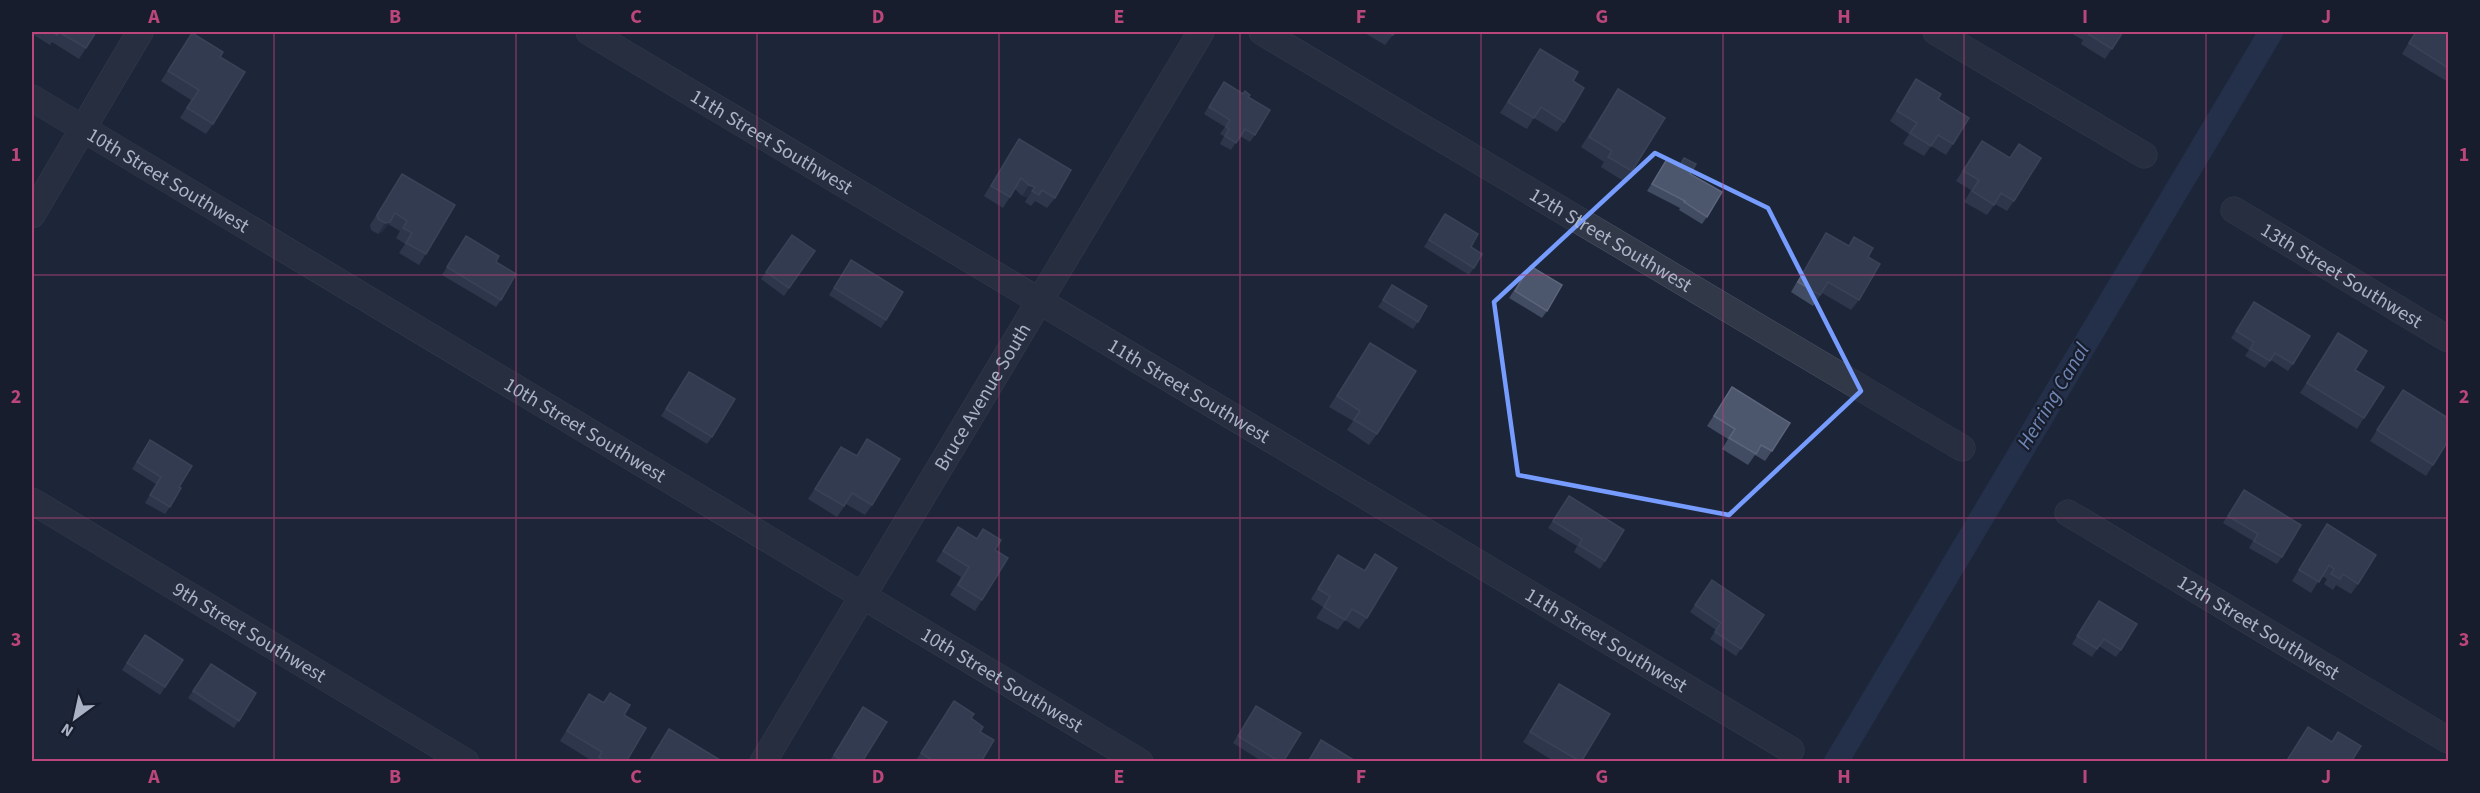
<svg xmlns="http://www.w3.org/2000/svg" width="2480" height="793" viewBox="0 0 2480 793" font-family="'Source Sans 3',sans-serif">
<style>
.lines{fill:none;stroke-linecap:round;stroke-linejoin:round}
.canal{stroke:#2d3d5f;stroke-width:24}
.minor-casing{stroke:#4e5566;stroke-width:27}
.minor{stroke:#313848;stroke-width:26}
.wall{fill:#414b61}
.shaded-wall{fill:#2e374c}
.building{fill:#4c566c;stroke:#5b647a;stroke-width:1.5}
.marked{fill:none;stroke:#769cff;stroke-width:4.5;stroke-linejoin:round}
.grid{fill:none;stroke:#bb467b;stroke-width:1.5;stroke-opacity:0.55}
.labels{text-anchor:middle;stroke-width:4.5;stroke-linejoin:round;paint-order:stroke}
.street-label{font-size:20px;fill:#aab2c6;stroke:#171d2c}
.water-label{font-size:21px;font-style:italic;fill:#6f85b2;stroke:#171d2c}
.neatline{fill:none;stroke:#bb467b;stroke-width:2}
.grid-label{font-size:20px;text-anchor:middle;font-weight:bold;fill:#bb467b}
</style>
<rect width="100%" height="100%" fill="#1d2638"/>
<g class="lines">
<!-- canal -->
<polyline class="canal" points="1836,762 2271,32"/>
<defs>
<g id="minor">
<path id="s1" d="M589,32L1791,750"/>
<path id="s2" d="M1262,32L1962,448"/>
<polyline points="1936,32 2144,155"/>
<path id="s3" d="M32,98L1140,762"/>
<path id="s4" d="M2234,210L2448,339"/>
<polyline points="32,215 140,32"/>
<path id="s5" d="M32,501L466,762"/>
<path id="s6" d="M2068,513L2448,740"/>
<path id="s7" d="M763,762L1201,32"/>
</g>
</defs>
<!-- minor casing -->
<use href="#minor" class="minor-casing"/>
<!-- minor -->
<use href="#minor" class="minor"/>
</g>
<!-- wall -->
<g class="wall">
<polygon points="32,32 96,32 79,59 52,42 50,45 32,34"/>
<polygon points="1363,32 1395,32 1385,45"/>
<polygon points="2069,32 2123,32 2105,59 2081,44 2083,40"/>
<polygon points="2415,32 2448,32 2448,82 2402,54"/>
<polygon points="192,33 220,57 213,124 206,134 180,118 191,100 161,81"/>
<polygon points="1540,49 1573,81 1564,122 1557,132 1534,118 1527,129 1500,113"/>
<polygon points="1916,79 1938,99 1953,144 1946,155 1931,146 1924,156 1903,144 1909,134 1890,121"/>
<polygon points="1224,82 1248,97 1255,135 1250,142 1240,136 1231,150 1220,144 1224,136 1220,134 1225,127 1204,114"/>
<polygon points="1618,89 1632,171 1625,182 1601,167 1604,162 1581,147"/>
<polygon points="1019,139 1055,198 1047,208 1035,201 1031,206 1025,202 1028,197 1022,196 1015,189 1003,208 984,196 1012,149"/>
<polygon points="1982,141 2009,158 2019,144 2014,201 2007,211 1995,204 1987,215 1964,202 1971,190 1956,181"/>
<polygon points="1684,158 1707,217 1702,224 1679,210 1680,208 1647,191 1667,159 1679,166"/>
<polygon points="402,174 426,254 419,265 399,253 405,244 396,238 400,231 388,224 382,232 378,234 371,230 370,225"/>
<polygon points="1445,214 1471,247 1474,268 1469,275 1424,247"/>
<polygon points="1826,233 1848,246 1854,237 1868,257 1859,300 1851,310 1822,293 1813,306 1791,292 1819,244"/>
<polygon points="792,235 815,251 784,296 761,279"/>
<polygon points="466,236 496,262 501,300 496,307 442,275"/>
<polygon points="851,260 886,320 881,328 829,295"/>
<polygon points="1530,266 1547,311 1542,318 1509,298"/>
<polygon points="1392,285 1418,322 1413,329 1378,307"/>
<polygon points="2254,302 2293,364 2288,371 2271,360 2265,368 2245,356 2249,350 2231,338"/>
<polygon points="2338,333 2355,370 2364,418 2357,429 2300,393"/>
<polygon points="1370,343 1377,434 1369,445 1347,430 1353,421 1329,407"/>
<polygon points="689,372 712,437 707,444 661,416"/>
<polygon points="1732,387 1772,451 1765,461 1755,455 1748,465 1722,449 1728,439 1707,426"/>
<polygon points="2403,390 2433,465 2426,476 2370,441"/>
<polygon points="867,439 872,505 865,515 846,504 837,517 808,499 841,447 856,456"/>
<polygon points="150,440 179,487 170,507 165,514 145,503 156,484 132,469"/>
<polygon points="2244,490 2282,557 2277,564 2249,548 2253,541 2223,523"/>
<polygon points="1569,496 1605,561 1600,569 1574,552 1577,546 1548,528"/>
<polygon points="2327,524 2358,584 2351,594 2336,585 2333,590 2324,584 2327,579 2322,576 2311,593 2292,581"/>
<polygon points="958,527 977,538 983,529 995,550 982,600 975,611 950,595 961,577 936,561"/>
<polygon points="1375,554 1367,618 1359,629 1345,620 1338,630 1316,618 1323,607 1311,599 1338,555 1364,570"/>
<polygon points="1712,580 1764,615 1736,656 1710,639 1716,630 1690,612"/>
<polygon points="2099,601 2121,650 2116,657 2099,646 2092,657 2072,644"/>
<polygon points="145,635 183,660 160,695 122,670"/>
<polygon points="211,664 256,693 234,728 188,698"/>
<polygon points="1559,684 1581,762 1555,762 1523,742"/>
<polygon points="610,693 624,715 626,762 594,762 560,741 589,694 603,702"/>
<polygon points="954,701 971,718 980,732 981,762 915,762"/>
<polygon points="1256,706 1283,762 1263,762 1233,743"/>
<polygon points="858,715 862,762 829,762"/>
</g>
<!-- shaded-wall -->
<g class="shaded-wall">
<polygon points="1029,185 1035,187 1028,197 1022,196"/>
<polygon points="390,222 382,232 378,234 385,223"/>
</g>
<!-- building -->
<g class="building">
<polygon points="52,32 96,32 86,48 59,32 57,35"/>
<polygon points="1387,32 1395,32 1393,35"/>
<polygon points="2089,32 2123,32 2112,49 2088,34"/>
<polygon points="2416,32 2448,32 2448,68 2409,43"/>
<polygon points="192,33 223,52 220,57 245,72 213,124 187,108 199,90 168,71"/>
<polygon points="1540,49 1578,72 1573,81 1584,88 1564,122 1541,107 1534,118 1508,102"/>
<polygon points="1916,79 1941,94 1938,99 1969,118 1953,144 1938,135 1931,146 1910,133 1917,123 1897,111"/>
<polygon points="1224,82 1243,94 1245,91 1250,95 1248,97 1270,110 1255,135 1245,129 1236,143 1225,136 1229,129 1226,127 1230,120 1209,107"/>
<polygon points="1618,89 1665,118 1632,171 1608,157 1612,151 1589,137"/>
<polygon points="1019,139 1071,170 1055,198 1042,190 1039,195 1032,191 1035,187 1029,185 1021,178 1010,197 991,186"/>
<polygon points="1982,141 2010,158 2019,144 2041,158 2014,201 2001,193 1994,205 1972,191 1979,180 1963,171"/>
<polygon points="1684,158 1696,164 1690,174 1722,192 1707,217 1684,202 1685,201 1652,184 1667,159 1679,167"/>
<polygon points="402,174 455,205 426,254 406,243 412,233 403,228 407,221 395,213 390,222 385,223 378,219 377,215"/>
<polygon points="1445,214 1478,234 1471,247 1482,254 1474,268 1429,240"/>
<polygon points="1826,233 1849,246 1854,237 1873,248 1868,257 1880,264 1859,300 1828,282 1820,295 1798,282"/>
<polygon points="792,235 815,251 789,288 766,272"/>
<polygon points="466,236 499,256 496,262 516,274 501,300 447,267"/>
<polygon points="851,260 903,292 886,320 834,288"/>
<polygon points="1530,266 1562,285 1547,311 1515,291"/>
<polygon points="1392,285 1427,306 1418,322 1383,300"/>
<polygon points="2254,302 2310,336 2293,364 2275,353 2270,361 2250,349 2254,342 2236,331"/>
<polygon points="2338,333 2367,351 2355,370 2384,387 2364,418 2307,383"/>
<polygon points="1370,343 1416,371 1377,434 1354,420 1360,411 1337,396"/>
<polygon points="689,372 735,399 712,437 666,409"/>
<polygon points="1732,387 1790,423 1772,451 1761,445 1756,454 1729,438 1735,429 1714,416"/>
<polygon points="2403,390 2448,418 2448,441 2433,465 2377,430"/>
<polygon points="867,439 900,459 872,505 852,493 844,506 815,489 841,447 857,456"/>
<polygon points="150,440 192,466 179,487 181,488 170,507 150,495 161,477 137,462"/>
<polygon points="2244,490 2301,525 2282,557 2254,541 2258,534 2228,516"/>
<polygon points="1569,496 1624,530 1605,561 1579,545 1582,539 1553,521"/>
<polygon points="2327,524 2376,555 2358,584 2343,574 2340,579 2331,574 2334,569 2329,565 2319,582 2299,570"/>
<polygon points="958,527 977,539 983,529 1001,540 995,550 1008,558 982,600 958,585 969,567 943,551"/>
<polygon points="1375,554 1397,568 1367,618 1352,609 1345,620 1324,607 1330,596 1318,589 1338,555 1365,571"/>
<polygon points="1712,580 1764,615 1741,649 1715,632 1721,623 1695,605"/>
<polygon points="2099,601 2137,624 2121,650 2104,639 2097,649 2077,636"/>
<polygon points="145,635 183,660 165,687 127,663"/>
<polygon points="211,664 256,693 239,721 193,691"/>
<polygon points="1559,684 1610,714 1581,762 1530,732"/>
<polygon points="610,693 630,705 624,715 646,728 626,762 606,762 599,757 602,752 567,731 589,694 604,703"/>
<polygon points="954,701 974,714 971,718 983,727 980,732 994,740 981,762 935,762 921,753"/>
<polygon points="1256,706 1301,733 1283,762 1280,762 1238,736"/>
<polygon points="863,707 887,722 862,762 844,762 834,755"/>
<polygon points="2308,727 2332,742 2338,732 2361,746 2351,762 2286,762"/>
<polygon points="669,729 720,760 720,762 649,762"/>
<polygon points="1321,740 1357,762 1308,762"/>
</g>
<!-- marked area -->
<path d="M0 0H2480V793H0ZM1655,153L1768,208L1861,391L1729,515L1518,475L1494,302Z" fill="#1d2638" fill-opacity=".55" fill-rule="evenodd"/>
<path class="marked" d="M1655,153L1768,208L1861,391L1729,515L1518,475L1494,302Z"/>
<!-- grid -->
<path class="grid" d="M274,32V762M516,32V762M757,32V762M999,32V762M1240,32V762M1481,32V762M1723,32V762M1964,32V762M2206,32V762M32,275H2448M32,518H2448"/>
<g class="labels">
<!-- street labels -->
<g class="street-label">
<text dy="7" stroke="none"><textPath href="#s1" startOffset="213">11th Street Southwest</textPath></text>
<text dy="7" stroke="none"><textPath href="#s3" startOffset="159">10th Street Southwest</textPath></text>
<text dy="7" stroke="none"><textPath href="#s2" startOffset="406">12th Street Southwest</textPath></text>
<text dy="7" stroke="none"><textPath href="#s4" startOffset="126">13th Street Southwest</textPath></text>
<text dy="7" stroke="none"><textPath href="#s1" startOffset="699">11th Street Southwest</textPath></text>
<text dy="7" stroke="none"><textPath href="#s7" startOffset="426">Bruce Avenue South</textPath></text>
<text dy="7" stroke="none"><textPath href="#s3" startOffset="645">10th Street Southwest</textPath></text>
<text dy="7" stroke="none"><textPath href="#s6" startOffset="222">12th Street Southwest</textPath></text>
<text dy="7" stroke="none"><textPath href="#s5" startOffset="254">9th Street Southwest</textPath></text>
<text dy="7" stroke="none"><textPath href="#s1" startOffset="1185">11th Street Southwest</textPath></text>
<text dy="7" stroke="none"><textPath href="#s3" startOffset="1131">10th Street Southwest</textPath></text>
</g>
<!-- water labels -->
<g class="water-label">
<text transform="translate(2053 396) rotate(-59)" y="7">Herring Canal</text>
</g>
</g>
<!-- border -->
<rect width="2480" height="793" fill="none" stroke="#171d2c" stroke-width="66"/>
<!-- north arrow -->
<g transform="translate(75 718) rotate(213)" stroke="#171d2c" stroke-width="4.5" paint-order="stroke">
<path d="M0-4.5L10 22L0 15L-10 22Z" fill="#aab2c6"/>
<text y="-9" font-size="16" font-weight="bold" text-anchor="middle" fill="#aab2c6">N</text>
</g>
<rect x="33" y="33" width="2414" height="727" class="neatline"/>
<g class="grid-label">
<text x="154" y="23">A</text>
<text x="395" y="23">B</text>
<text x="636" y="23">C</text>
<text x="878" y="23">D</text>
<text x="1119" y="23">E</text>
<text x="1361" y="23">F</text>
<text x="1602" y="23">G</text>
<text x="1844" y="23">H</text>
<text x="2085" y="23">I</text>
<text x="2326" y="23">J</text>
<text x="16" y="161">1</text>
<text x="2464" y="161">1</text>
<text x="16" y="403">2</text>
<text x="2464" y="403">2</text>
<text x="16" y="646">3</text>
<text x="2464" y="646">3</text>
<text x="154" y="783">A</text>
<text x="395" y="783">B</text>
<text x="636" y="783">C</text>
<text x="878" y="783">D</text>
<text x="1119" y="783">E</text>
<text x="1361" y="783">F</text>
<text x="1602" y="783">G</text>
<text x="1844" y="783">H</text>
<text x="2085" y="783">I</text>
<text x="2326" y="783">J</text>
</g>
</svg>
